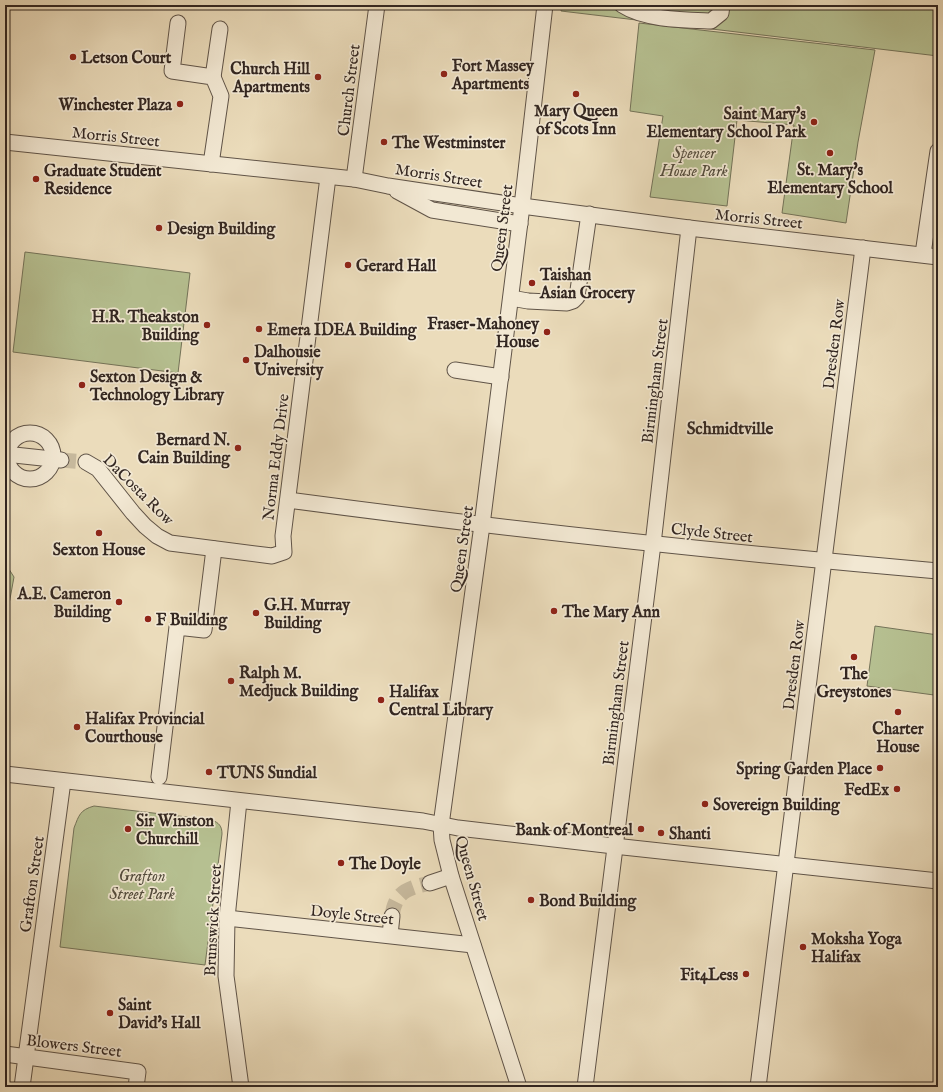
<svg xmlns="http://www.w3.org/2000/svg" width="943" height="1092" viewBox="0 0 943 1092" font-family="'IM FELL English',serif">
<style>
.green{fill:#b6c091;stroke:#747359}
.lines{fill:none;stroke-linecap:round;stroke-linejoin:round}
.minor-tunnel{stroke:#c6b89c;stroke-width:15;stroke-dasharray:15 8;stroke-linecap:butt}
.minor-casing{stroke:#605448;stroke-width:17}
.minor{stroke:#f2e8d3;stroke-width:15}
.poi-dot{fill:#8f2418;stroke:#f2e8d3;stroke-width:1.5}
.labels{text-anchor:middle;stroke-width:3.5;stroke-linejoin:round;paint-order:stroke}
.poi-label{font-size:16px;font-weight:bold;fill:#322621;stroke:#f2e8d3;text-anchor:start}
.street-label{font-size:16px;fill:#322621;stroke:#f2e8d3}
.park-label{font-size:16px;font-style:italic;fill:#534c3d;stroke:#f2e8d3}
.neighbourhood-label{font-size:17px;font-weight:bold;fill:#322621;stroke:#f2e8d3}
</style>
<rect width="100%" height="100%" fill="#ebdcbb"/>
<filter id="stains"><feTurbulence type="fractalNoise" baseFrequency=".005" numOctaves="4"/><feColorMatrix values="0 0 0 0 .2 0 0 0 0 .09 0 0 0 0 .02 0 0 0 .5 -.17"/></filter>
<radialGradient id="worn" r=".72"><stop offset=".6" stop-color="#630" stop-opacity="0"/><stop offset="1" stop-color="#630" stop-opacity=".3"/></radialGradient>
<!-- green -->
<g class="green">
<polygon points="562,5 938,5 938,56 561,11"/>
<polygon points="639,23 875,50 858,142 846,223 782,213 794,125 737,120 727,206 650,197 663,116 630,111"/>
<polygon points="25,252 190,273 178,373 13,352"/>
<polygon points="5,563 14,577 5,626"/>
<polygon points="875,626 938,635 938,665 934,695 867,686"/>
<path d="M94,806L212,820C219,823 222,826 222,834L205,965L60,947L74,828C79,815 80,810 94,806Z"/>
</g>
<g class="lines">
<!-- minor-tunnel -->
<g class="minor-tunnel">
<polyline points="61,460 86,462"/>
<path d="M392,916C395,891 409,888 430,883"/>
</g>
<defs>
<g id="minor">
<path d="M622,5C645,20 684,20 711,21L721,13L722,5"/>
<polyline points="178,23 172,71 213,77 221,96 211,164"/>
<polyline points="213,77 220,29"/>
<polyline points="5,142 354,179 388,186 522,206 689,228 938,257"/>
<polyline points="354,179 377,5"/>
<polyline points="397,191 432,210 520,224"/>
<polyline points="923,254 938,151"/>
<polyline points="511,298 528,301 567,303 573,301 577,297 589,214"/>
<polyline points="455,370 501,377"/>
<circle cx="30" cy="456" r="23"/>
<polyline points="5,454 61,460"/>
<polyline points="86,462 98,469 133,513 145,526 157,536 170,543 272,556 284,552 283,536 328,177"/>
<path d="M288,500C504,529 721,552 938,571"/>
<polyline points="5,774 423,821 458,828 614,846 938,881"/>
<polyline points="159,777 177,627 204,630 214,549"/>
<polyline points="239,801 227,918 226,976 241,1087"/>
<polyline points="430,883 451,876"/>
<polyline points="227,918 473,945"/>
<polyline points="390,935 392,916"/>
<polyline points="5,1054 138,1072 136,1087"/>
<polyline points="22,1087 63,781"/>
<polyline points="519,1087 451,876 442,840 441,825 482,525 522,206 545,5"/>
<polyline points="585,1087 653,544 689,228"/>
<polyline points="758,1087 863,248"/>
</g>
</defs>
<!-- minor casing -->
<use href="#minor" class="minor-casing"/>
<!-- minor -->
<use href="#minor" class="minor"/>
</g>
<!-- markers -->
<g class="poi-dot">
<circle cx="73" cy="57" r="4"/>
<circle cx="444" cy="74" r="4"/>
<circle cx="318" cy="77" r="4"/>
<circle cx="576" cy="94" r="4"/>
<circle cx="180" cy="104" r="4"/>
<circle cx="814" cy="122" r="4"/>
<circle cx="384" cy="142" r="4"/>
<circle cx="830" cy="153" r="4"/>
<circle cx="36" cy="179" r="4"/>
<circle cx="159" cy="228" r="4"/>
<circle cx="348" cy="265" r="4"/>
<circle cx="532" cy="283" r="4"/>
<circle cx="207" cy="325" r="4"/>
<circle cx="259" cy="329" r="4"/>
<circle cx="547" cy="332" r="4"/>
<circle cx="246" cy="360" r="4"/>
<circle cx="82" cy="385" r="4"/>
<circle cx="238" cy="448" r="4"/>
<circle cx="99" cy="533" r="4"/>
<circle cx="119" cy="602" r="4"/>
<circle cx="554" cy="611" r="4"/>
<circle cx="256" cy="613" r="4"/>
<circle cx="148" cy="619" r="4"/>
<circle cx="854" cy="657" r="4"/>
<circle cx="231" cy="681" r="4"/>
<circle cx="381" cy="700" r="4"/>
<circle cx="898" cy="712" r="4"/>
<circle cx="77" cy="727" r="4"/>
<circle cx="880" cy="768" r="4"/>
<circle cx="209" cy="772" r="4"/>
<circle cx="897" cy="789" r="4"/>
<circle cx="705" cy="804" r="4"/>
<circle cx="128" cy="829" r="4"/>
<circle cx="641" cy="829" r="4"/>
<circle cx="661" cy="833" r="4"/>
<circle cx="341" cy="863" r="4"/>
<circle cx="531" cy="900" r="4"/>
<circle cx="803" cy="947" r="4"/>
<circle cx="746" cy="974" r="4"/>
<circle cx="110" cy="1013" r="4"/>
</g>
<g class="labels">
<!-- poi labels -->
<g class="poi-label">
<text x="81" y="63">Letson Court</text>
<text x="452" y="71">Fort Massey<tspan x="452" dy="18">Apartments</tspan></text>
<text x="310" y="74" text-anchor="end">Church Hill<tspan x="310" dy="18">Apartments</tspan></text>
<text x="172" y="110" text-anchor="end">Winchester Plaza</text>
<text x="576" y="116" text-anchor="middle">Mary Queen<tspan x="576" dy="18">of Scots Inn</tspan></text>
<text x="806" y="119" text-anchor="end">Saint Mary's<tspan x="806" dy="18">Elementary School Park</tspan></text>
<text x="392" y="148">The Westminster</text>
<text x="830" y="175" text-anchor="middle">St. Mary's<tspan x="830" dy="18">Elementary School</tspan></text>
<text x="44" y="176">Graduate Student<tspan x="44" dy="18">Residence</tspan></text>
<text x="167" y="234">Design Building</text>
<text x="356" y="271">Gerard Hall</text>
<text x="540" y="280">Taishan<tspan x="540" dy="18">Asian Grocery</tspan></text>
<text x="199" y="322" text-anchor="end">H.R. Theakston<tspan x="199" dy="18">Building</tspan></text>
<text x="539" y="329" text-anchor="end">Fraser-Mahoney<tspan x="539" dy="18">House</tspan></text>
<text x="267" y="335">Emera IDEA Building</text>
<text x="254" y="357">Dalhousie<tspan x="254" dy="18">University</tspan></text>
<text x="90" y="382">Sexton Design &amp;<tspan x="90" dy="18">Technology Library</tspan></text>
<text x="230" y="445" text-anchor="end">Bernard N.<tspan x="230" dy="18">Cain Building</tspan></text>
<text x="99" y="555" text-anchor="middle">Sexton House</text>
<text x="111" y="599" text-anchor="end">A.E. Cameron<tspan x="111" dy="18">Building</tspan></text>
<text x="264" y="610">G.H. Murray<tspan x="264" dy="18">Building</tspan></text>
<text x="562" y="617">The Mary Ann</text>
<text x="156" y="625">F Building</text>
<text x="239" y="678">Ralph M.<tspan x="239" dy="18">Medjuck Building</tspan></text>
<text x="854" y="679" text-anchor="middle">The<tspan x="854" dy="18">Greystones</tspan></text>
<text x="389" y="697">Halifax<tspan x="389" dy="18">Central Library</tspan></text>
<text x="85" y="724">Halifax Provincial<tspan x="85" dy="18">Courthouse</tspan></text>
<text x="898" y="734" text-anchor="middle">Charter<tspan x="898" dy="18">House</tspan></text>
<text x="872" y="774" text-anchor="end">Spring Garden Place</text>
<text x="217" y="778">TUNS Sundial</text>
<text x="889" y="795" text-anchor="end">FedEx</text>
<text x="713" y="810">Sovereign Building</text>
<text x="136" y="826">Sir Winston<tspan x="136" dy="18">Churchill</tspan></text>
<text x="633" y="835" text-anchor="end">Bank of Montreal</text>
<text x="669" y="839">Shanti</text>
<text x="349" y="869">The Doyle</text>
<text x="539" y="906">Bond Building</text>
<text x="811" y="944">Moksha Yoga<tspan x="811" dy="18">Halifax</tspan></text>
<text x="738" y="980" text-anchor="end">Fit4Less</text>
<text x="118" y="1010">Saint<tspan x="118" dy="18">David's Hall</tspan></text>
</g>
<!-- street labels -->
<g class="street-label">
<text transform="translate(348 90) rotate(-83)" y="6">Church Street</text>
<text transform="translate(116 136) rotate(6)" y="6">Morris Street</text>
<text transform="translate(439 175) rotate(9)" y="6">Morris Street</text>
<text transform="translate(759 218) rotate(6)" y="6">Morris Street</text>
<text transform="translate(501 228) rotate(-83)" y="6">Queen Street</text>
<text transform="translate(833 344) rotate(-83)" y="6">Dresden Row</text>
<text transform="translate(654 381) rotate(-83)" y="6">Birmingham Street</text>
<text transform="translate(275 457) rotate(-83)" y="6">Norma Eddy Drive</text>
<text transform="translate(139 489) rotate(45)" y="6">DaCosta Row</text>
<text transform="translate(712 532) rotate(6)" y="6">Clyde Street</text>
<text transform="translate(461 549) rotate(-82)" y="6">Queen Street</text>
<text transform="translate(793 665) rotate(-83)" y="6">Dresden Row</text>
<text transform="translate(615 703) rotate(-83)" y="6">Birmingham Street</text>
<text transform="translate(473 878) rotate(74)" y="6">Queen Street</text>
<text transform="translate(31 884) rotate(-82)" y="6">Grafton Street</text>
<text transform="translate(352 914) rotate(6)" y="6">Doyle Street</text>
<text transform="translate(212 920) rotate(-87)" y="6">Brunswick Street</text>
<text transform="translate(74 1045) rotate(7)" y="6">Blowers Street</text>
</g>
<!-- park labels -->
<g class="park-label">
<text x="694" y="158">Spencer<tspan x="694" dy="18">House Park</tspan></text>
<text x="142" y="881">Grafton<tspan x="142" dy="18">Street Park</tspan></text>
</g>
<!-- neighbourhood labels -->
<g class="neighbourhood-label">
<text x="730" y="434">Schmidtville</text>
</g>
</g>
<!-- margin -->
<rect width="943" height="1092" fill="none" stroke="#ebdcbb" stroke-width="20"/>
<rect x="6" y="6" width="931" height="1080" fill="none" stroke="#322621" stroke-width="2"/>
<rect x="10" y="10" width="923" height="1072" fill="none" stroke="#322621"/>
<rect width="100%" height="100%" filter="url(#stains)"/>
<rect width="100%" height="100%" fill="url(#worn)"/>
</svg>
